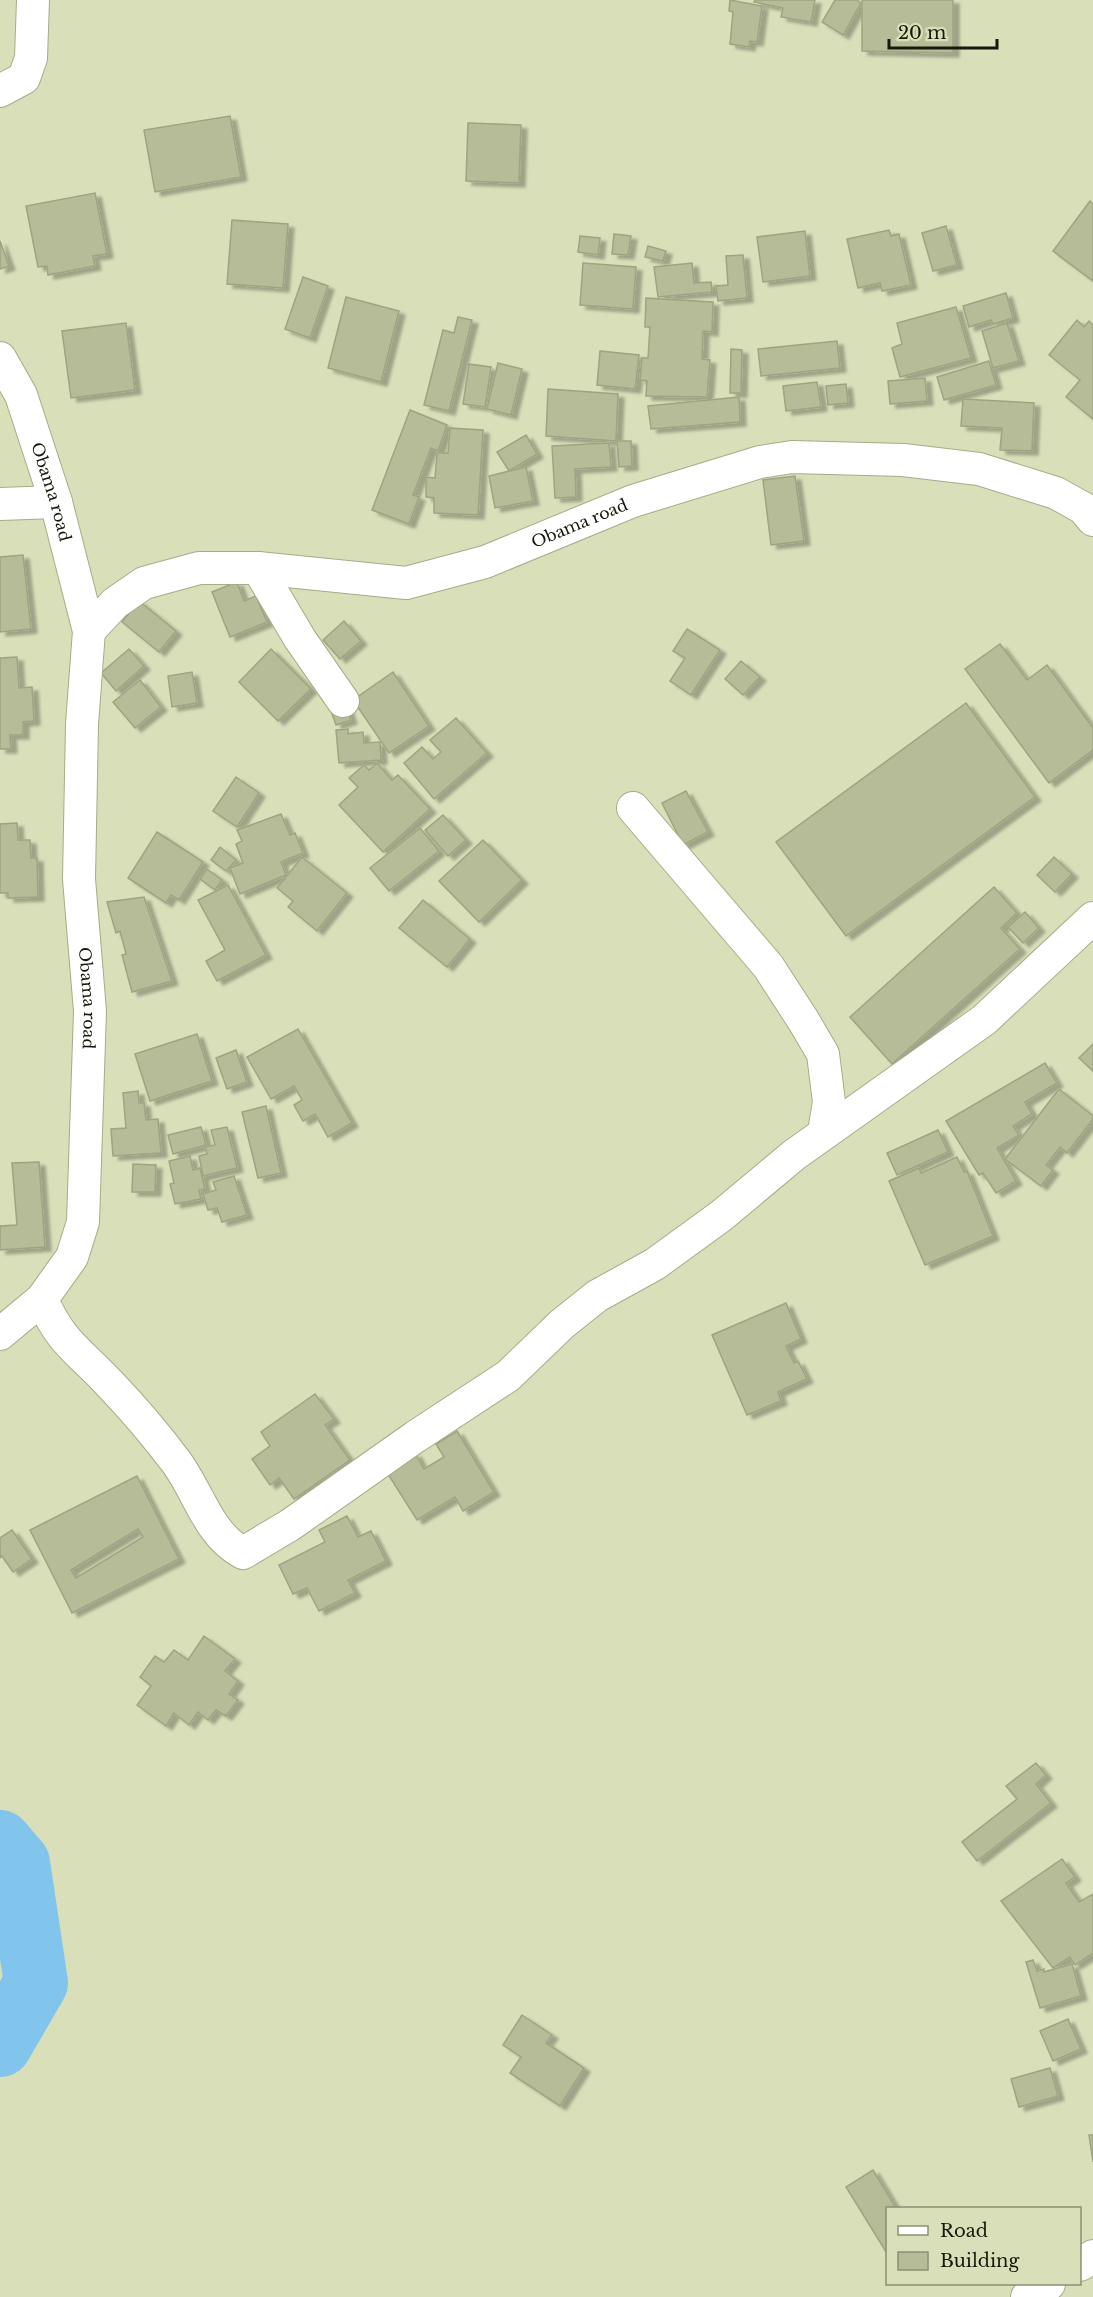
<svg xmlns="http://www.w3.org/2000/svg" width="1093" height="2297" viewBox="0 0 1093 2297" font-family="'Libre Baskerville',serif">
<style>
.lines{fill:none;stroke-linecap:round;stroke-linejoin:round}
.river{stroke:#81c5ed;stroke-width:64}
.building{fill:#b6bc98;stroke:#9ea480;stroke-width:1.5;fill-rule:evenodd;filter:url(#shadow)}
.minor-casing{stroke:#a6ac88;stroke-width:34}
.minor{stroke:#fff;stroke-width:32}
.labels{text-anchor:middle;stroke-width:4.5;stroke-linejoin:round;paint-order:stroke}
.street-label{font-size:16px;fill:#16190b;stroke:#d8dfb9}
</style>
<defs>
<filter id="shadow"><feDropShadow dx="6" dy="4" stdDeviation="1.5" flood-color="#0004"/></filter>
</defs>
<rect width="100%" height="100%" fill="#d8dfb9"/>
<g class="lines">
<!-- river -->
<polyline class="river" points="0,1842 18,1863 36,1983 0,2045"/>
</g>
<!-- building -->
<g class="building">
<polygon points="730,0 762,6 757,42 750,41 749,47 730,44 733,12 729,11"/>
<polygon points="755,0 815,0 811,22 781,17 783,8 754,2"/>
<polygon points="835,0 857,0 861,3 843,35 822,22"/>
<polygon points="862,0 953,0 953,53 862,51"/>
<polygon points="230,116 241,177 155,192 144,130"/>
<polygon points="468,123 521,125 519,183 466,181"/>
<polygon points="95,193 107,254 93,256 95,266 48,275 47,266 38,267 26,206"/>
<polygon points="1090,201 1093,204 1093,281 1053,251"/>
<polygon points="232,220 288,224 283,288 227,284"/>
<polygon points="946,226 957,265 933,271 922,233"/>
<polygon points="889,230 891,236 899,234 911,285 882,291 880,283 858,288 847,239"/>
<polygon points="805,231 810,276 763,282 757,237"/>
<polygon points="614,234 631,236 628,255 612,254"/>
<polygon points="580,236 600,238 598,255 578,252"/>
<polygon points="0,241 9,266 0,269"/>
<polygon points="648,246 666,251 663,261 645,257"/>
<polygon points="743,255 747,298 718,301 716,286 728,285 726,256"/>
<polygon points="583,263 636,267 633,309 580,305"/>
<polygon points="692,263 694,283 711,282 712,292 658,297 654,267"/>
<polygon points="303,277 328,286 310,338 285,329"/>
<polygon points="1006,293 1013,318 993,324 991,320 969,327 963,306"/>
<polygon points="346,297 399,311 381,382 328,368"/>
<polygon points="646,298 713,302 712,332 703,331 702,359 710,360 707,397 646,396 647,381 640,380 642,358 648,358 650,327 645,327"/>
<polygon points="956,307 971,358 900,377 892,348 902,344 897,323"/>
<polygon points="458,317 472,320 449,411 424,405 443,330 454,333"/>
<polygon points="1077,320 1084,327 1089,321 1093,325 1093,419 1066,397 1080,380 1049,355"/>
<polygon points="126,323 135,390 71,398 62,331"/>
<polygon points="1007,323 1019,361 993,368 982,331"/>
<polygon points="837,341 840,368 761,376 758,349"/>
<polygon points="731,349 742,350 741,393 730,393"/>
<polygon points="600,351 639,355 635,389 597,385"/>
<polygon points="989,361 996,385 944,400 937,377"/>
<polygon points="498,363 522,369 511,415 487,409"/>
<polygon points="469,364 491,367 485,407 463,404"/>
<polygon points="925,378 927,401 890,404 888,381"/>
<polygon points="817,382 821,407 786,411 783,386"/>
<polygon points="846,384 848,403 828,405 826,386"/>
<polygon points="548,389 618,394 616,441 546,436"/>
<polygon points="739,397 740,422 651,429 648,406"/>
<polygon points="963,399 1034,403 1032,451 1000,450 1002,428 961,426"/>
<polygon points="410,410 447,425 438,451 431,448 413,495 419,497 409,524 372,510"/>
<polygon points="450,428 483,430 478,515 434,513 434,498 426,497 426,477 435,478 437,453 448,453"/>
<polygon points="526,435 537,454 509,471 497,452"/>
<polygon points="617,441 631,441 632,466 619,467"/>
<polygon points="609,443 611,467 575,469 576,497 555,498 552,446"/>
<polygon points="526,467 533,501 495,508 489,476"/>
<polygon points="795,476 804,541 771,545 763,480"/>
<polygon points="23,555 31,629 0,632 0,557"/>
<polygon points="237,582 244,601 256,596 267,622 230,637 212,592"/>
<polygon points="139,601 176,631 159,652 122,622"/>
<polygon points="344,621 361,641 340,659 323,640"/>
<polygon points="687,629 720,650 691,695 670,681 685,658 673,651"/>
<polygon points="1000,644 1027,680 1047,665 1093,728 1093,750 1049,783 965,669"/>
<polygon points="129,649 144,666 116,691 101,673"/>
<polygon points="271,649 311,689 278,721 239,682"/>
<polygon points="17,657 19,688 32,687 34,721 23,722 23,735 10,735 11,749 0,749 0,658"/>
<polygon points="741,661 760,677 743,695 725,679"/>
<polygon points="192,672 197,703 172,707 168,676"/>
<polygon points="393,672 429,726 389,753 353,700"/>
<polygon points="140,680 161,707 135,728 113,702"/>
<polygon points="345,702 351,720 336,725 330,708"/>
<polygon points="966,703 1035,797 846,936 776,842"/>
<polygon points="456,718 487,753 434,799 404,763 422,747 433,759 441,752 430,740"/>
<polygon points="348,729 348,734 363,732 364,743 380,742 381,760 339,763 336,730"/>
<polygon points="377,763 392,780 398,775 430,809 383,852 339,805 358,787 349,778 364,765 369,770"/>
<polygon points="236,777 259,793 237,827 213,811"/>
<polygon points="686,791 708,832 683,845 662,803"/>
<polygon points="281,814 290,835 295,833 303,853 281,862 286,875 240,894 230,868 243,863 236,844 242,841 237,830"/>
<polygon points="443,815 466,840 448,856 425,830"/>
<polygon points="17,823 18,840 30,840 31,858 37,858 38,897 8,898 8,893 0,893 0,824"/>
<polygon points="420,828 439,851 389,891 370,868"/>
<polygon points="157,832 203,862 179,900 171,895 166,903 128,878"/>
<polygon points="483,840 522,880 479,922 439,881"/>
<polygon points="220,847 236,860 226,871 211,860"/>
<polygon points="302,857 347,893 317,931 288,907 293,901 277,888"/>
<polygon points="1054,857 1072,874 1055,892 1037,875"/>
<polygon points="207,869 222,880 215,890 200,879"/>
<polygon points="228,885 266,955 217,981 206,961 225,950 198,900"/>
<polygon points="994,887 1017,913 1001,928 1020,949 892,1064 850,1017"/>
<polygon points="144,897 172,981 132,992 122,955 126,954 120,931 116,933 107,902"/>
<polygon points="423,900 470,939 447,967 399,928"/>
<polygon points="1025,912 1039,928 1023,943 1008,927"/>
<polygon points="298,1029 352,1123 328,1137 315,1114 303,1121 294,1105 302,1100 294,1086 271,1099 247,1057"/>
<polygon points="197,1034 212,1081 150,1101 135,1054"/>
<polygon points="1093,1044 1093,1071 1079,1058"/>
<polygon points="236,1050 247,1082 227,1089 216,1058"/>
<polygon points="1045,1063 1057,1083 1025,1102 1032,1114 1013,1126 1019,1135 997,1148 1016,1181 996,1193 983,1173 979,1175 946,1121"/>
<polygon points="1059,1089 1093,1116 1093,1119 1067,1153 1060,1147 1046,1165 1053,1170 1041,1186 1005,1159"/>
<polygon points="138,1091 139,1103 144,1103 146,1120 158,1119 161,1153 113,1156 111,1129 126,1128 123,1093"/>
<polygon points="266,1106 281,1173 258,1178 242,1112"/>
<polygon points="201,1127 206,1145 173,1154 168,1135"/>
<polygon points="227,1127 237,1168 203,1176 199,1156 207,1154 205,1147 215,1145 211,1130"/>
<polygon points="938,1130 948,1152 897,1175 887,1153"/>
<polygon points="190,1156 193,1170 200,1168 205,1189 199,1190 201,1199 175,1204 170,1184 174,1183 169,1161"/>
<polygon points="957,1157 964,1172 967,1171 993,1236 925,1265 889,1181 919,1168 921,1173"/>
<polygon points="39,1162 45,1247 0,1250 0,1226 17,1225 12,1163"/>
<polygon points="133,1164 156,1165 155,1192 132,1192"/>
<polygon points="234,1176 247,1215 222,1222 217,1208 208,1210 203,1194 216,1190 213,1182"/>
<polygon points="786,1303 801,1339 786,1346 794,1363 798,1361 807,1379 778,1392 781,1401 747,1415 712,1335"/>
<polygon points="315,1394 334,1419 325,1425 350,1460 294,1499 279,1478 270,1485 252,1459 270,1446 261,1432"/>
<polygon points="457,1431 494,1492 463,1511 455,1497 417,1520 386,1471 415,1453 424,1469 444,1457 436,1444"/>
<path d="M137,1476L179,1559L72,1613L30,1530ZM138,1529L143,1537L76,1578L71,1570Z"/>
<polygon points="347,1516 358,1537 371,1531 386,1561 348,1580 355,1593 319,1611 307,1588 293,1594 279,1565 325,1542 319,1530"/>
<polygon points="12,1530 32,1559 13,1572 2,1556 0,1558 0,1538"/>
<polygon points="204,1636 235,1659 225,1671 238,1681 229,1694 238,1700 226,1716 216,1710 208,1720 198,1712 189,1725 174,1713 166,1726 137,1705 151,1686 140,1677 155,1656 164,1662 174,1650 188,1660"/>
<polygon points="1036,1763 1046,1775 1036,1784 1051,1803 977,1861 962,1842 1017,1799 1006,1786"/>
<polygon points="1062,1859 1075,1877 1066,1883 1079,1902 1093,1894 1093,1953 1075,1965 1070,1957 1053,1968 1001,1901"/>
<polygon points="1033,1960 1037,1971 1044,1969 1044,1972 1072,1964 1081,1996 1040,2008 1026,1962"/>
<polygon points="522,2015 552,2035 546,2043 584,2068 560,2106 510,2073 521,2057 503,2045"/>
<polygon points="1068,2019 1081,2049 1053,2061 1040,2031"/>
<polygon points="1050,2068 1058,2096 1019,2107 1011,2079"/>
<polygon points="1089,2135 1093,2135 1093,2162"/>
<polygon points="873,2170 896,2208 888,2208 888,2255 846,2187"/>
</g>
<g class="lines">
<defs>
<g id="minor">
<polyline points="0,91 24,78 31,58 33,0"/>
<path id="s1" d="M0,358L21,395L56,502L89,631L82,724L79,879L90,1011L83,1222L72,1257L42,1299L0,1334"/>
<polyline points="0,504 56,502"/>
<polyline points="258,568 300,639 343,701"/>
<path id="s2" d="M89,631L115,603L144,583L199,568H258L406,583L485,562L633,501L760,462L792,457L903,460L979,469L1056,493L1083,508L1093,520"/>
<polyline points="633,808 768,966 803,1020 823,1054 829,1102 824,1132"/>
<path d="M42,1299C60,1342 79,1351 109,1383C133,1408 156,1435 177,1463C200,1495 208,1534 243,1553L290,1525L415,1437L508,1376L562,1324L597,1296L655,1264L721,1216L794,1155L984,1020L1093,918"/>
<polyline points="1080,2265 1093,2256"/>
<polyline points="1027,2297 1049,2284"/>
</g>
</defs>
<!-- minor casing -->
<use href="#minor" class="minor-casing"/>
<!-- minor -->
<use href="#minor" class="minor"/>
</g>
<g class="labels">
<!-- street labels -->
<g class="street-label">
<text dy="6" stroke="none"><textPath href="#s1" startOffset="144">Obama road</textPath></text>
<text dy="6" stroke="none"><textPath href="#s2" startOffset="522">Obama road</textPath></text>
<text dy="6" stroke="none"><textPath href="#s1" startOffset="656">Obama road</textPath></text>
</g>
</g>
<!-- legend -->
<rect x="886" y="2207" width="195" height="78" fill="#d8dfb9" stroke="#8a9073" stroke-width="1.5"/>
<rect x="898" y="2226" width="30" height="9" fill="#ffffff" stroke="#8a9073" stroke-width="1.5"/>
<text x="940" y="2237" font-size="18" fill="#16190b">Road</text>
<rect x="898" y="2252" width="30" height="18" fill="#b6bc98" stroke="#8a9073" stroke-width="1.5"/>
<text x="940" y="2267" font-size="18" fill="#16190b">Building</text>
<!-- scale -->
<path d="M889 39v9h108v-9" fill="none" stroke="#16190b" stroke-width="3"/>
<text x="898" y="39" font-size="18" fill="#16190b" stroke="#d8dfb9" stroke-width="4.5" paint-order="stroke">20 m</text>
</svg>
